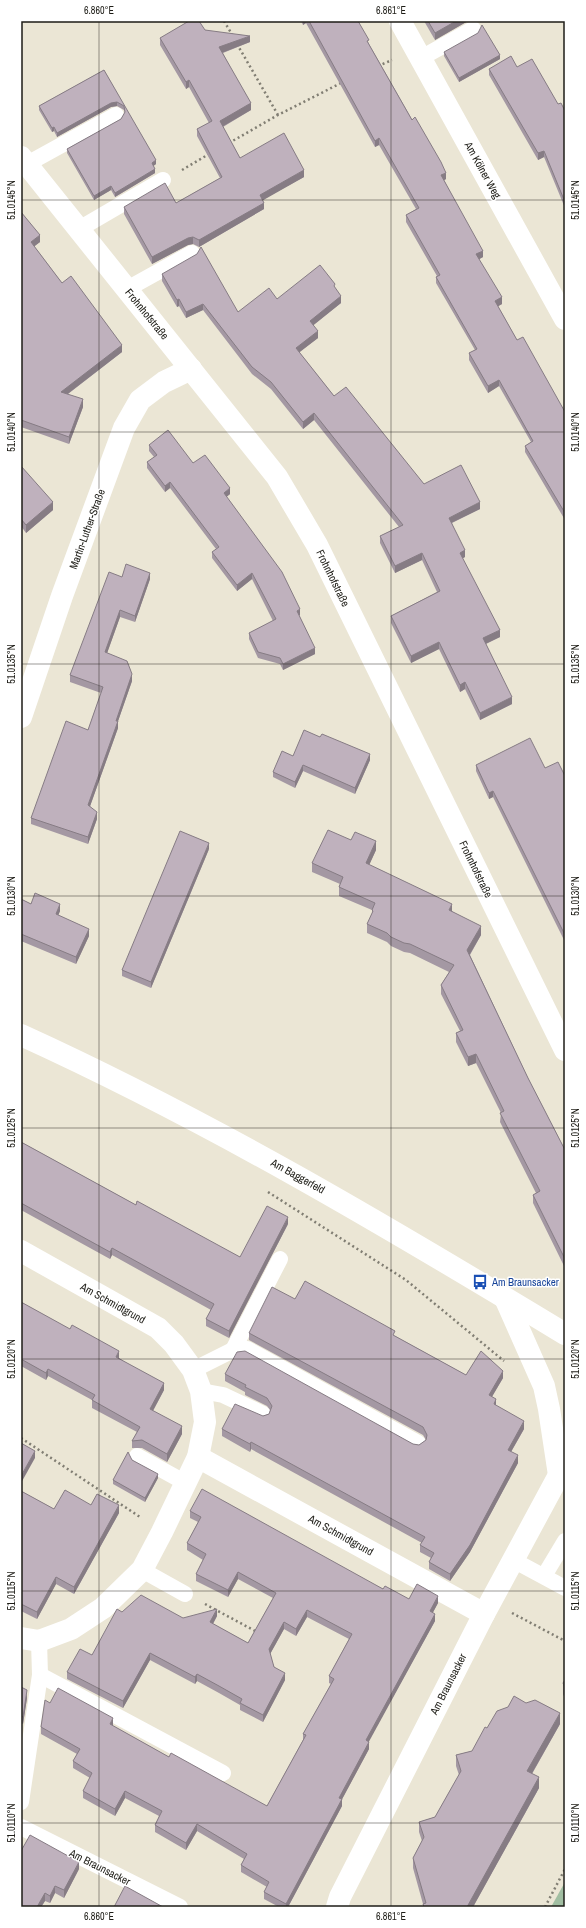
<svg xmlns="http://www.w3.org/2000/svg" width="586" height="1928" viewBox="0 0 586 1928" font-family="'Archivo Narrow',sans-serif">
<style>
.green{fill:#a1bea2}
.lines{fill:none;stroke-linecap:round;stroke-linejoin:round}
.path{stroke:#817e73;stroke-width:2.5;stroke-dasharray:2 3;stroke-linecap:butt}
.lane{stroke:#fff;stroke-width:16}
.street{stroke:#fff;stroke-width:22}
.secondary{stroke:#fff;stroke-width:22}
.wall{fill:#a498a3}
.shaded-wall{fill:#867c84}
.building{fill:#bfb1bd;stroke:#867c84}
.ticks{fill:none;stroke:#1e1d17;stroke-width:1;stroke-opacity:0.45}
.labels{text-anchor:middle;stroke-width:3;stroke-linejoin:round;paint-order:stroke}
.street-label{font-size:11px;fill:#1e1d17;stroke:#fff}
.transit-label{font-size:11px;fill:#164399;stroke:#fff;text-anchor:start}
.neatline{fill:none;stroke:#1e1d17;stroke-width:1.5}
.ticks-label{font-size:10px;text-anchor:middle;fill:#1e1d17}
</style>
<rect width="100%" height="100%" fill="#ebe6d5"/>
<!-- green -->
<polygon class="green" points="565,1882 565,1907 551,1907"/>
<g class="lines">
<!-- path -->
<g class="path">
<polyline points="224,21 233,36"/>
<polyline points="237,44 278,115"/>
<polyline points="378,66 392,60"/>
<polyline points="229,143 278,115 343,82"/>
<polyline points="182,170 209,154"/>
<polyline points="268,1192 406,1280 504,1361"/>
<polyline points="21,1438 140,1517"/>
<polyline points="205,1604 257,1632"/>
<polyline points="512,1613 565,1641"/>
<polyline points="545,1907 565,1869"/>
</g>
<!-- lane -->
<g class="lane">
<polyline points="421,58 473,29"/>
<polyline points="27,164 116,115"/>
<polyline points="79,229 163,180"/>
<polyline points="127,289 192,253"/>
<polyline points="233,1350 280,1259"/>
<polyline points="193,1370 233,1350 247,1349 418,1443"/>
<polyline points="201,1391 223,1395 263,1414"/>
<polyline points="137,1456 186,1483"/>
<polyline points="513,1560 565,1588"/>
<polyline points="142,1570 185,1594"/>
<polyline points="544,1576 565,1541"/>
<polyline points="40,1675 223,1773"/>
<polyline points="21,1802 40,1675 39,1641"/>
<polyline points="21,1827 180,1907"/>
</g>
<!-- street -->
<g class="street">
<polyline points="400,21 565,319"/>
<polyline points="21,157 277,477 317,545 565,1050"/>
<polyline points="21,717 62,596 124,428 140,400 164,382 191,369"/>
<polyline points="21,1251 158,1328 174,1344 193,1370 201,1391 205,1422 198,1457 162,1532 142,1570 103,1608 71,1629 39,1641 21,1638"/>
<polyline points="198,1457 484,1614"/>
<polyline points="337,1907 340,1897 484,1614 565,1464"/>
</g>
<!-- secondary -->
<g class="secondary">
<path d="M21,1035C210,1121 388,1227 565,1334"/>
<polyline points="505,1298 544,1386 549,1409 559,1475"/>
</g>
</g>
<!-- wall -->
<g class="wall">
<polygon points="301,21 358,21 369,44 446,179 444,180 483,257 479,259 502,304 498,306 517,340 565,412 565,520 525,452 525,446 531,442 499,386 488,393 469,360 469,353 475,350 436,283 436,277 437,276 406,222 406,215 416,209 379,145 375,147 306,23 303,25"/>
<polygon points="424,21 468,21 435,40"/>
<polygon points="205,30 250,42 223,53 251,110 223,127 240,158 304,177 262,200 264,209 199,247 193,244 188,245 152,264 124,214 124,207 176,203 220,178 197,136 197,129 209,123 189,87 186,89 160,45 160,38"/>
<polygon points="444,52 500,59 459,82 444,56"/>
<polygon points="517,67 558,104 565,111 565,208 544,157 538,160 489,75 489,69"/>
<polygon points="104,70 156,164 153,166 155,173 115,197 111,190 94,200 67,153 67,149 121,119 125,113 124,110 117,106 111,107 57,137 54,131 52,132 39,110 39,106"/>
<polygon points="21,212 40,242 34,246 62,283 122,352 68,394 83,407 69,444 21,427"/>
<polygon points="162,274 238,312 277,299 335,288 341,303 313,325 318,338 299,352 334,396 424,484 480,509 452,523 465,557 462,558 500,637 486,644 512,704 480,720 465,689 460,692 439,649 411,663 391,623 391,616 437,592 422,560 395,573 380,543 380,536 399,527 314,420 303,429 271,389 252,374 203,310 186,318 179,306 177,307 162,281"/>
<polygon points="149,445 193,463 230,494 226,497 300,615 299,615 315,654 283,670 280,664 258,658 249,639 249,633 273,621 252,579 237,591 212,558 212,552 216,549 170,488 165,492 147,468 147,462 154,457 149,451"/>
<polygon points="21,466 53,510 26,533 21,526"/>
<polygon points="122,577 150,579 135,622 120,617 107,653 132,681 118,721 118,728 90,806 97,819 88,844 31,824 31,818 88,730 101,693 70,682 70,675"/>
<polygon points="293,756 370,760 355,794 303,771 295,788 273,777 273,772"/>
<polygon points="476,765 545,768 565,776 565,942 493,797 489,799 476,771"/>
<polygon points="351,840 376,850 369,865 452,911 481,935 470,955 528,1078 565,1150 565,1268 533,1203 533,1195 536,1193 500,1122 501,1113 476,1063 468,1066 456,1042 456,1033 460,1031 441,994 441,985 449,972 410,953 404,952 391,946 387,942 367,933 367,924 372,914 372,910 339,896 339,887 340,884 312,872 312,863"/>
<polygon points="209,849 151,988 122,976 122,970"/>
<polygon points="21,899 31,904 60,911 58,915 89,936 76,964 21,941"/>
<polygon points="21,1142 136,1205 240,1257 288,1224 229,1338 206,1326 206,1319 211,1310 112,1255 110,1259 21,1210"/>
<polygon points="295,1299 395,1336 466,1375 503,1378 492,1396 496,1406 524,1429 511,1452 518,1463 470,1552 450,1581 429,1569 429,1562 431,1558 420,1552 420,1545 422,1543 251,1449 250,1452 222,1436 222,1429 269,1414 270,1410 267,1406 245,1395 245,1392 225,1381 225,1374 413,1444 419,1445 426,1440 423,1435 249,1340 249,1333"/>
<polygon points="21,1302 119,1358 164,1390 153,1411 182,1434 167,1462 142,1448 132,1448 132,1441 137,1432 92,1408 92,1400 48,1376 46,1380 21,1366"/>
<polygon points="132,1460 158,1478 145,1502 113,1484 113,1480"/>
<polygon points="21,1491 54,1509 91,1505 119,1513 74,1594 56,1584 37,1619 21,1611"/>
<polygon points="190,1511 409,1599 438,1603 433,1612 435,1621 368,1742 369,1749 342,1799 342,1806 288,1907 279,1907 264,1899 264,1892 267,1887 241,1872 241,1865 244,1859 197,1831 186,1850 155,1832 155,1825 159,1816 125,1798 115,1816 83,1798 83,1791 90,1778 73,1768 73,1761 77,1754 41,1734 41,1727 50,1703 113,1725 113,1726 169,1757 267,1806 303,1740 303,1734 331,1684 329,1683 329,1676 349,1639 307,1617 296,1636 284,1629 270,1654 274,1667 285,1680 263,1722 240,1710 240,1705 219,1693 197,1681 195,1684 150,1660 123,1708 67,1679 67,1672 92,1655 122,1612 183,1618 217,1616 213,1624 248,1643 273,1598 238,1579 228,1597 196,1581 196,1574 203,1560 187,1550 187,1543 198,1522 190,1518"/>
<polygon points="565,1680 565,1699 563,1694 563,1683"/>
<polygon points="21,1687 27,1698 23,1724 21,1723"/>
<polygon points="560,1724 532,1774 539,1788 473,1907 423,1907 423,1904 413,1868 413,1858 422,1841 419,1832 419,1822 435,1817 459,1775 456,1766 456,1755 472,1751 487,1728"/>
<polygon points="79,1869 64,1898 55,1893 50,1903 45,1901 41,1907 21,1907"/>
</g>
<!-- shaded-wall -->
<g class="shaded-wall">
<polygon points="303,21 306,21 306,23 303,25"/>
<polygon points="456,21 468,21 435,40 435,33"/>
<polygon points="250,36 250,42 219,54 219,47"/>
<polygon points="500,55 500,59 459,82 459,78"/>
<polygon points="189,80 189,87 186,89 186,82"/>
<polygon points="117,102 117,106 111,107 57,137 57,133 111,103"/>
<polygon points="251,103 251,110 220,128 220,121"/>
<polygon points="54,127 54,131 52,132 52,128"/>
<polygon points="379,138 379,145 375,147 375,141"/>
<polygon points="544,151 544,157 538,160 538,153"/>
<polygon points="156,160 156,164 152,167 152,163"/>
<polygon points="155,169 155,173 115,197 115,193"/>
<polygon points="304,170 304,177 260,202 260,195"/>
<polygon points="446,173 446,179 441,182 441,175"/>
<polygon points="111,186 111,190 94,200 94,196"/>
<polygon points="264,203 264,209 199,247 199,240"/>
<polygon points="40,235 40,242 31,249 31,242"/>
<polygon points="193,237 193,244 188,245 152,264 152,257 188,238"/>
<polygon points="483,251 483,257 476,261 476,254"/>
<polygon points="341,296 341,303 310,328 310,321"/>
<polygon points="502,297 502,304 495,308 495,301"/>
<polygon points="179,299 179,306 177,307 177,300"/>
<polygon points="203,304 203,310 186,318 186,312"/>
<polygon points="318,331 318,338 296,355 296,348"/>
<polygon points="122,345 122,352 61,399 61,392"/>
<polygon points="499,380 499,386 488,393 488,386"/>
<polygon points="83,399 83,407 69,444 69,437"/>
<polygon points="314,413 314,420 303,429 303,422"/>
<polygon points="170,482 170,488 165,492 165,486"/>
<polygon points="230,488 230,494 224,499 224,493"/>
<polygon points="53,502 53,510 26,533 26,525"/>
<polygon points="480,502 480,509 449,524 449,518"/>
<polygon points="465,550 465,557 460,560 460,553"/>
<polygon points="422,553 422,560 395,573 395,566"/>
<polygon points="150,573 150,579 135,622 135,616"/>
<polygon points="252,573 252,579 237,591 237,585"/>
<polygon points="300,609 300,615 297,617 297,611"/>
<polygon points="120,610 120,617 105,659 105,652"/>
<polygon points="500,630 500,637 483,645 483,638"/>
<polygon points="439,642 439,649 411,663 411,656"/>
<polygon points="315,648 315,654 283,670 283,664"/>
<polygon points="132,674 132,681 116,727 116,721"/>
<polygon points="465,682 465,689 460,692 460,685"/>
<polygon points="512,697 512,704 480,720 480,713"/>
<polygon points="118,721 118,728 88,812 88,805"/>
<polygon points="370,754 370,760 355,794 355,788"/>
<polygon points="303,765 303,771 295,788 295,782"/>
<polygon points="493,791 493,797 489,799 489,793"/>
<polygon points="97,812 97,819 88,844 88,837"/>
<polygon points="376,841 376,850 366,872 366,863"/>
<polygon points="209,843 209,849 151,988 151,982"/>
<polygon points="60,904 60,911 56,921 56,914"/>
<polygon points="452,904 452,913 449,910"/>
<polygon points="481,926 481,935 467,959 467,950"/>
<polygon points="89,929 89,936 76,964 76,957"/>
<polygon points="476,1054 476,1063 468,1066 468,1057"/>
<polygon points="288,1217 288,1224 229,1338 229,1331"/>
<polygon points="112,1248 112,1255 110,1259 110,1252"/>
<polygon points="119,1351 119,1359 116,1357"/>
<polygon points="48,1369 48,1376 46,1380 46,1373"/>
<polygon points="503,1371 503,1378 489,1402 489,1395"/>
<polygon points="164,1383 164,1390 150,1416 150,1409"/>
<polygon points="496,1399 496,1406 494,1404"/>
<polygon points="524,1421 524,1429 508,1457 508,1450"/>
<polygon points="182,1426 182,1434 167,1462 167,1454"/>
<polygon points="251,1442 251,1449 250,1452 250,1444"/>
<polygon points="35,1451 35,1458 21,1483 21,1476"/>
<polygon points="518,1455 518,1463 470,1552 450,1581 450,1574"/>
<polygon points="158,1474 158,1478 145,1502 145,1498"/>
<polygon points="119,1505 119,1513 74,1594 74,1587"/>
<polygon points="238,1572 238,1579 228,1597 228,1590"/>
<polygon points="56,1577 56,1584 37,1619 37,1612"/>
<polygon points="438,1596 438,1603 430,1618 430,1611"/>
<polygon points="217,1609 217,1616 210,1629 210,1622"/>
<polygon points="307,1610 307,1617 296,1636 296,1629"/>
<polygon points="435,1614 435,1621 366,1747 366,1740"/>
<polygon points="284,1622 284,1629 269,1656 269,1649"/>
<polygon points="150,1653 150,1660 123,1708 123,1701"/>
<polygon points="285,1673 285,1680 263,1722 263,1715"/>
<polygon points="197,1674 197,1681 195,1684 195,1677"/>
<polygon points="27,1690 27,1698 23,1724 23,1717"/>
<polygon points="560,1713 560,1724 527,1782 527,1771"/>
<polygon points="113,1718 113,1725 110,1731 110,1724"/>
<polygon points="369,1742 369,1749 339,1805 339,1798"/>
<polygon points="539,1777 539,1788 473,1907 467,1907"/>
<polygon points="125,1791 125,1798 115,1816 115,1809"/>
<polygon points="342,1799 342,1806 288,1907 286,1907 286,1904"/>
<polygon points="197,1824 197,1831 186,1850 186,1843"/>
<polygon points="79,1862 79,1869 64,1898 64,1890"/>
<polygon points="55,1886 55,1893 50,1903 50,1896"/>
<polygon points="45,1893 45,1901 41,1907 37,1907"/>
</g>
<!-- building -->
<g class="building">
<polygon points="189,21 199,21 205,30 250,36 219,47 251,103 220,121 240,158 284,133 304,170 260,195 264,203 199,240 193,237 188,238 152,257 124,207 165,183 176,203 222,177 197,129 212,121 189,80 186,82 160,38"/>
<polygon points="309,21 358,21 369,40 367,41 412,120 415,117 441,162 446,173 441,175 483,251 476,254 502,297 495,301 517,340 523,337 565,412 565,513 525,446 533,441 499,380 488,386 469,353 477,349 436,277 440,275 406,215 419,208 379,138 375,141"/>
<polygon points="428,21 456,21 435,33"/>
<polygon points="482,25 500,55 459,78 444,52 478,33"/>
<polygon points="511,56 517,67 532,59 558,104 561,103 565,111 565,202 544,151 538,153 489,69"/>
<polygon points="104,70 156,160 152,163 155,169 115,193 111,186 94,196 67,149 121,119 125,112 124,106 117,102 111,103 57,133 54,127 52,128 39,106"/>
<polygon points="21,212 40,235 31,242 62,283 71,276 122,345 61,392 83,399 69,437 21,420"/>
<polygon points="201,247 238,312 269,288 277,299 320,265 335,284 334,286 341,296 310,321 318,331 296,348 334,396 346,387 424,484 461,465 480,502 449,518 465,550 460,553 500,630 483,638 512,697 480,713 465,682 460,685 439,642 411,656 391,616 440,591 422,553 395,566 380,536 403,525 314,413 303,422 271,382 252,367 203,304 186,312 179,299 177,300 162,274 197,254"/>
<polygon points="168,430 193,463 205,455 230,488 224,493 282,572 300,609 297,611 315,648 283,664 280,658 258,652 249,633 276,619 252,573 237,585 212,552 219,547 170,482 165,486 147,462 157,455 149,445"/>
<polygon points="21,466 53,502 26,525 21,519"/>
<polygon points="126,564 150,573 135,616 120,610 105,652 127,661 132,674 116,721 118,721 88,805 97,812 88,837 31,818 66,721 88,730 103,687 70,675 109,572 122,577"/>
<polygon points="304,730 320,737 322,734 370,754 355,788 303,765 295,782 273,772 282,751 293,756"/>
<polygon points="530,738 545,768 558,762 565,776 565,935 493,791 489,793 476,765"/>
<polygon points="328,830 351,840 355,832 376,841 366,863 452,904 449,910 481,926 467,950 528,1078 565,1150 565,1259 533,1195 540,1191 500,1113 504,1111 476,1054 468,1057 456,1033 463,1030 441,985 454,965 410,944 404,943 391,937 387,933 367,924 373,911 372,910 375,903 339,887 343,877 312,863"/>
<polygon points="180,831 209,843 151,982 122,970"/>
<polygon points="35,893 60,904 56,914 89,929 76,957 21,934 21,899 31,904"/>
<polygon points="21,1142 136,1205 137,1201 240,1257 267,1206 288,1217 229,1331 206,1319 214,1304 112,1248 110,1252 21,1203"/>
<polygon points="305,1281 395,1331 393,1335 466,1375 481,1351 503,1371 489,1395 496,1399 494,1404 524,1421 508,1450 518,1455 470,1545 450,1574 429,1562 434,1553 420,1545 425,1537 251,1442 250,1444 222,1429 235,1404 263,1416 269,1414 272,1406 267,1398 245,1387 246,1385 225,1374 237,1352 245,1351 413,1444 419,1445 426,1440 427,1435 423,1427 249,1333 272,1287 295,1299"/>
<polygon points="21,1302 70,1329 72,1325 119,1351 116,1357 164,1383 150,1409 182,1426 167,1454 142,1440 132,1441 140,1427 92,1400 95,1395 48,1369 46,1373 21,1359"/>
<polygon points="21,1443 35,1451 21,1476"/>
<polygon points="128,1452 132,1460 158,1474 145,1498 113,1480"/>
<polygon points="202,1489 383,1589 385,1586 409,1599 417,1584 438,1596 430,1611 435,1614 366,1740 369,1742 339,1798 342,1799 286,1904 264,1892 269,1882 241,1865 247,1854 197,1824 186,1843 155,1825 162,1811 125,1791 115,1809 83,1791 92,1773 73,1761 80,1749 41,1727 45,1700 50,1703 58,1688 113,1718 110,1724 169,1757 171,1753 267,1806 306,1735 303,1734 334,1679 329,1676 352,1634 307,1610 296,1629 284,1622 269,1649 274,1667 285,1673 263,1715 240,1703 242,1699 219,1686 197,1674 195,1677 150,1653 123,1701 67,1672 80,1649 92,1655 117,1609 122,1612 141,1595 183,1618 217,1609 210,1622 248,1643 276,1593 238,1572 228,1590 196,1574 206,1554 187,1543 201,1517 190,1511"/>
<polygon points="65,1490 91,1505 97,1494 119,1505 74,1587 56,1577 37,1612 21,1604 21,1491 54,1509"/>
<polygon points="565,1680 565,1688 563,1683"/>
<polygon points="21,1687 27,1690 23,1717 21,1716"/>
<polygon points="514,1696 526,1703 535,1700 560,1713 527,1771 539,1777 467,1907 424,1907 423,1904 426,1903 413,1858 424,1837 419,1822 435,1817 461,1771 456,1755 472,1751 485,1727 487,1728 497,1711 508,1707"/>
<polygon points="30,1835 79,1862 64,1890 55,1886 50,1896 45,1893 37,1907 21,1907 21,1851"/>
<polygon points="125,1886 163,1907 114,1907"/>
</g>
<!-- ticks -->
<path class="ticks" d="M99,21V1907M391,21V1907M21,200H565M21,432H565M21,664H565M21,896H565M21,1128H565M21,1359H565M21,1591H565M21,1823H565"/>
<!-- icons -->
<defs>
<symbol id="bus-bare" viewBox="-9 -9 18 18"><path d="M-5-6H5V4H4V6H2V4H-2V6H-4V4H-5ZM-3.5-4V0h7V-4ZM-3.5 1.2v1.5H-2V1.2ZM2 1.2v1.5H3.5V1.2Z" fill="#1a4fb4" stroke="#fff" stroke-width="2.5" paint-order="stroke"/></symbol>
</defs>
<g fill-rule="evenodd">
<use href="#bus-bare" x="469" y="1271" width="22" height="22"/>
</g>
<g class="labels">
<!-- street labels -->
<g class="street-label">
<text transform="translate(483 170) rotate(61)" y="4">Am Kölner Weg</text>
<text transform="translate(147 314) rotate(51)" y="4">Frohnhofstraße</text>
<text transform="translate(87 529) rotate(-70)" y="4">Martin-Luther-Straße</text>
<text transform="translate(333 578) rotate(64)" y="4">Frohnhofstraße</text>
<text transform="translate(476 869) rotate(64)" y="4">Frohnhofstraße</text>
<text transform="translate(298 1176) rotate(29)" y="4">Am Baggerfeld</text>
<text transform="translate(113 1303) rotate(29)" y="4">Am Schmidtgrund</text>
<text transform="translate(341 1535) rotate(29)" y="4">Am Schmidtgrund</text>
<text transform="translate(448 1684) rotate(-63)" y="4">Am Braunsacker</text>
<text transform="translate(100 1867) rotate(27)" y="4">Am Braunsacker</text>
</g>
<!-- transit labels -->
<g class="transit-label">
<text x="492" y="1286">Am Braunsacker</text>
</g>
</g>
<!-- border -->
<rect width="586" height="1928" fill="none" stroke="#ffffff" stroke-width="44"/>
<rect x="22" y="22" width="542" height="1884" class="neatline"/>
<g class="ticks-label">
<text x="99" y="14">6.860°E</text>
<text x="391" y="14">6.861°E</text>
<text transform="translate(11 200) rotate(-90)" y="4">51.0145°N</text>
<text transform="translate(575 200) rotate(-90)" y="4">51.0145°N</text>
<text transform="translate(11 432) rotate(-90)" y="4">51.0140°N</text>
<text transform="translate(575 432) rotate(-90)" y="4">51.0140°N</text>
<text transform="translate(11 664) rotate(-90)" y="4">51.0135°N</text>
<text transform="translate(575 664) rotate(-90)" y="4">51.0135°N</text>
<text transform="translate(11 896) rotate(-90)" y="4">51.0130°N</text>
<text transform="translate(575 896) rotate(-90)" y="4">51.0130°N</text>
<text transform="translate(11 1128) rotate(-90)" y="4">51.0125°N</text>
<text transform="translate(575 1128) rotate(-90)" y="4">51.0125°N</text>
<text transform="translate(11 1359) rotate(-90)" y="4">51.0120°N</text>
<text transform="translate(575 1359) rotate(-90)" y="4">51.0120°N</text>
<text transform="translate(11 1591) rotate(-90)" y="4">51.0115°N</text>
<text transform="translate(575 1591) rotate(-90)" y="4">51.0115°N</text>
<text transform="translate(11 1823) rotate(-90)" y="4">51.0110°N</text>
<text transform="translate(575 1823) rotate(-90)" y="4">51.0110°N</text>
<text x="99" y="1920">6.860°E</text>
<text x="391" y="1920">6.861°E</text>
</g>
</svg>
